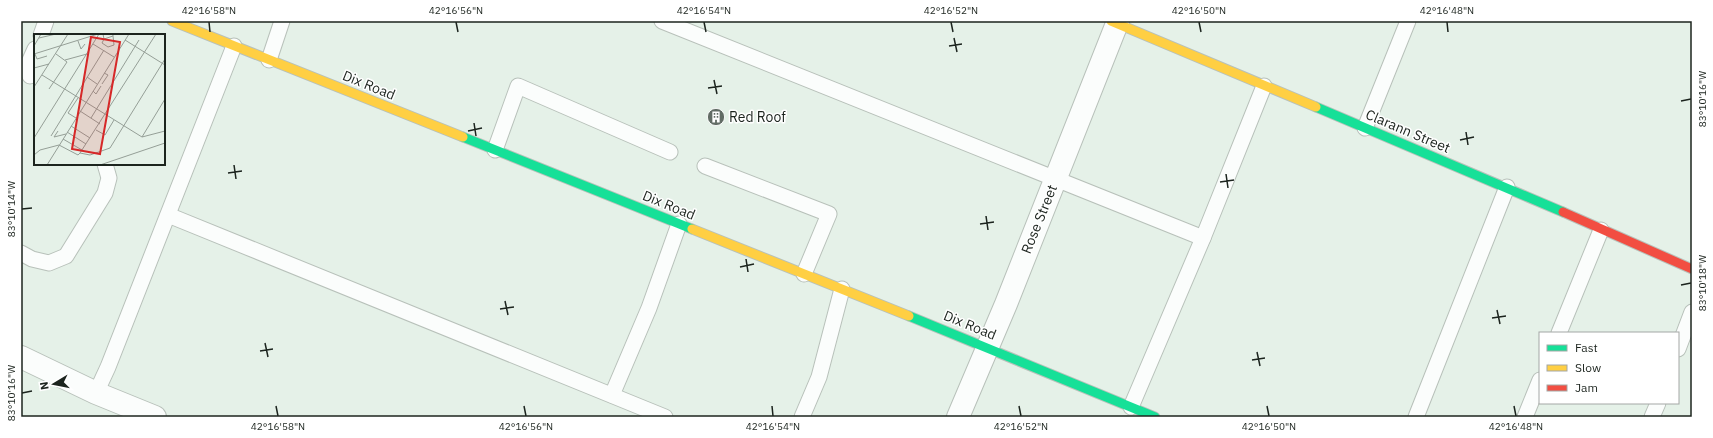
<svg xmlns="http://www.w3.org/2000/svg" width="1713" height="438" viewBox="0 0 1713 438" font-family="'IBM Plex Sans',sans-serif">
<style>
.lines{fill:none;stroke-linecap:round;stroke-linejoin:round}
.lane-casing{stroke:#b8c1ba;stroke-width:17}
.street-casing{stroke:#b8c1ba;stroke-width:24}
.fast-casing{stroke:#b8c1ba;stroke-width:11}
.slow-casing{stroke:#b8c1ba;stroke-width:11}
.jam-casing{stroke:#b8c1ba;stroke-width:11}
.lane{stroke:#fbfdfc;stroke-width:15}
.street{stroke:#fbfdfc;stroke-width:22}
.fast{stroke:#16e098;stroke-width:9}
.slow{stroke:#ffcf43;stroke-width:9}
.jam{stroke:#f24e42;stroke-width:9}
.ticks{fill:none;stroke:#1c241e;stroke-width:1.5}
.labels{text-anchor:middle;stroke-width:3;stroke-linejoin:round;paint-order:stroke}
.street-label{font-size:14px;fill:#1c241e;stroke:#fff}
.poi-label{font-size:14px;fill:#1c241e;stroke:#fff;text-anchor:start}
.inset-road{fill:none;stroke:#959f97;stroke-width:1}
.view{fill:#d62828;fill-opacity:0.15;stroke:#d62828;stroke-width:2}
.inset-edge{fill:none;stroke:#1c241e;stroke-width:2}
.neatline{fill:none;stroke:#1c241e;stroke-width:1.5}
.ticks-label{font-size:10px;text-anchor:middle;fill:#1c241e}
</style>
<rect width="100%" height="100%" fill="#e5f1e8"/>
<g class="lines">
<defs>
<g id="lane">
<polyline points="662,21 1203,238"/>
<polyline points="41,35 46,21"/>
<polyline points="269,60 282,21"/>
<polyline points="30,76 30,60 35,49"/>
<polyline points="1365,128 1408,21"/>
<polyline points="495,150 518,86 670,152"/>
<polyline points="705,166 829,214 804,274"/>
<polyline points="168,215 665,417"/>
<polyline points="21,253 32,259 49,263 66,256 105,193 109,178 105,164"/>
<polyline points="1559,333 1601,230"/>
<polyline points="1678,349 1692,312"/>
<polyline points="96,393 108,367 234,46"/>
<polyline points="612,395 649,308 679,224"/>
<polyline points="1131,407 1203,238 1264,86"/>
<polyline points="802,417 819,377 842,289"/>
<polyline points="1416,417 1507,187"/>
<polyline points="1525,417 1540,380"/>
<polyline points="1652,417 1658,403"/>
</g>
<g id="street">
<polyline points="21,357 96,393 155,417"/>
<polyline points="958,417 1006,304 1118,21"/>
</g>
<g id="fast">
<polyline points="1316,107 1563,212"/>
<polyline points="463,137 692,229"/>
<polyline points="909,316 1155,417"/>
</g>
<g id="slow">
<polyline points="172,21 463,137"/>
<polyline points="1111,21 1316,107"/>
<polyline points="692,229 909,316"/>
</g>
<polyline id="jam" points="1563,212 1692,269"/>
</defs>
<!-- lane casing -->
<use href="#lane" class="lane-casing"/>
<!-- street casing -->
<use href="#street" class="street-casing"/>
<!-- fast casing -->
<use href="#fast" class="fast-casing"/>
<!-- slow casing -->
<use href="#slow" class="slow-casing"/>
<!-- jam casing -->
<use href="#jam" class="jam-casing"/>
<!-- lane -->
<use href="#lane" class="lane"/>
<!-- street -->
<use href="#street" class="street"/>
<!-- fast -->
<use href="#fast" class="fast"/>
<!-- slow -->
<use href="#slow" class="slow"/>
<!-- jam -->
<use href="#jam" class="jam"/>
</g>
<!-- ticks -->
<path class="ticks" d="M209,22L210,32M456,22L458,32M704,22L706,32M951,22L953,32M1199,22L1201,32M1447,22L1448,32M954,38L957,52M949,46L962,44M714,80L717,94M708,88L722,86M1681,101L1691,99M474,123L476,136M468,131L482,128M1466,132L1468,145M1460,140L1474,137M234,165L236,179M228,173L242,171M1226,174L1228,188M1220,182L1234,180M22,209L32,208M986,216L988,230M980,224L994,222M746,259L748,272M740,267L754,264M1681,285L1691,283M505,301L508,315M500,309L514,307M1497,310L1500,324M1492,318L1506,316M265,343L268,357M260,351L273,349M1257,352L1260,366M1252,360L1265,358M22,393L32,391M276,406L278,416M524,406L526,416M772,406L773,416M1019,406L1021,416M1267,406L1269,416M1514,406L1516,416"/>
<!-- icons -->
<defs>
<symbol id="building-disc" viewBox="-11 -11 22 22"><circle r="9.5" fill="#626c65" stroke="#fff"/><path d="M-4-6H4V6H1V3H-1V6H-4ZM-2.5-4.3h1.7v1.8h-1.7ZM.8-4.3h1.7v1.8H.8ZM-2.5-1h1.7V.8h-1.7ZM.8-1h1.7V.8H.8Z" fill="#fff"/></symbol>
</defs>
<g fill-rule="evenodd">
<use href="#building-disc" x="706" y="107" width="20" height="20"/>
</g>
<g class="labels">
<!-- street labels -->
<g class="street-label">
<text transform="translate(369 85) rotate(22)" y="5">Dix Road</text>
<text transform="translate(1408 131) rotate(23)" y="5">Clarann Street</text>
<text transform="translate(669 205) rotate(22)" y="5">Dix Road</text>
<text transform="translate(1039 219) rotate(-68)" y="5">Rose Street</text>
<text transform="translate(970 325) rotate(22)" y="5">Dix Road</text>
</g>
<!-- poi labels -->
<g class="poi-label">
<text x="729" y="122">Red Roof</text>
</g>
</g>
<!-- overview -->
<g transform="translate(34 34)">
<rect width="131" height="131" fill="#e5f1e8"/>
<path class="inset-road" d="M69,0L70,5L79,2V0M5,4L22,0M70,5L68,9L74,13L80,11L79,2M91,6L131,31M44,7L47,15L51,10M59,10L80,23M0,12L7,0M0,20L64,0M1,20L3,25L13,22M31,26L53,20M0,34L15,30M8,41L108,103M53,43L63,50M68,50L74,41L70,39M0,53L34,0M15,55L33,28L22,20M59,57L62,60L67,52M46,77L66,90M42,84L34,79L44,64M57,84L105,6M37,92L56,104M62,96L71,101L80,86M24,97L20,103L32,100M33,98L52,110M17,102L70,16M108,103L131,65M108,103L131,97M0,104L65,0M29,105L48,116M46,119L122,0M46,119L56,121L76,114L131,25M0,121L6,116L25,111L44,121L46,119M13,131L95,0M66,131L131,109"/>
<path class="view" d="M57,3L86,8L66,120L38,115Z"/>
<rect width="131" height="131" class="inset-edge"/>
</g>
<!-- border -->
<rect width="1713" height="438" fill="none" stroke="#ffffff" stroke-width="44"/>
<!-- legend -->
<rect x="1539" y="332" width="140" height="72" fill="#ffffff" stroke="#a4a7a5"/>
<rect x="1547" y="345" width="20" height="6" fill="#16e098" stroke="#a4a7a5"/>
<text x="1575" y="352" font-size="12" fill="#1c241e">Fast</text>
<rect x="1547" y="365" width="20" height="6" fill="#ffcf43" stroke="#a4a7a5"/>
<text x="1575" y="372" font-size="12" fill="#1c241e">Slow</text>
<rect x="1547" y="385" width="20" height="6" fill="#f24e42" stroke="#a4a7a5"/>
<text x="1575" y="392" font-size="12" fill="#1c241e">Jam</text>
<!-- north arrow -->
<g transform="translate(54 384) rotate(260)" stroke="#ffffff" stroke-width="3" paint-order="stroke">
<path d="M0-3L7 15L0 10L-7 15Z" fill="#1c241e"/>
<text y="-6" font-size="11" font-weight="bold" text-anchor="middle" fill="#1c241e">N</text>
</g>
<rect x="22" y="22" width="1669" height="394" class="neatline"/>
<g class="ticks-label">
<text x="209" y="14">42°16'58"N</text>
<text x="456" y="14">42°16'56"N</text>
<text x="704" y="14">42°16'54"N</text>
<text x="951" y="14">42°16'52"N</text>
<text x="1199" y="14">42°16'50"N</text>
<text x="1447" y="14">42°16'48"N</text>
<text transform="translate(1702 99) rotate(-90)" y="4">83°10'16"W</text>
<text transform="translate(11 209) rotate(-90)" y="4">83°10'14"W</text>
<text transform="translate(1702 283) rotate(-90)" y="4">83°10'18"W</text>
<text transform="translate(11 393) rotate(-90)" y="4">83°10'16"W</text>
<text x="278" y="430">42°16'58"N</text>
<text x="526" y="430">42°16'56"N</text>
<text x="773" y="430">42°16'54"N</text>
<text x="1021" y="430">42°16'52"N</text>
<text x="1269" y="430">42°16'50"N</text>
<text x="1516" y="430">42°16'48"N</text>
</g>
</svg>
